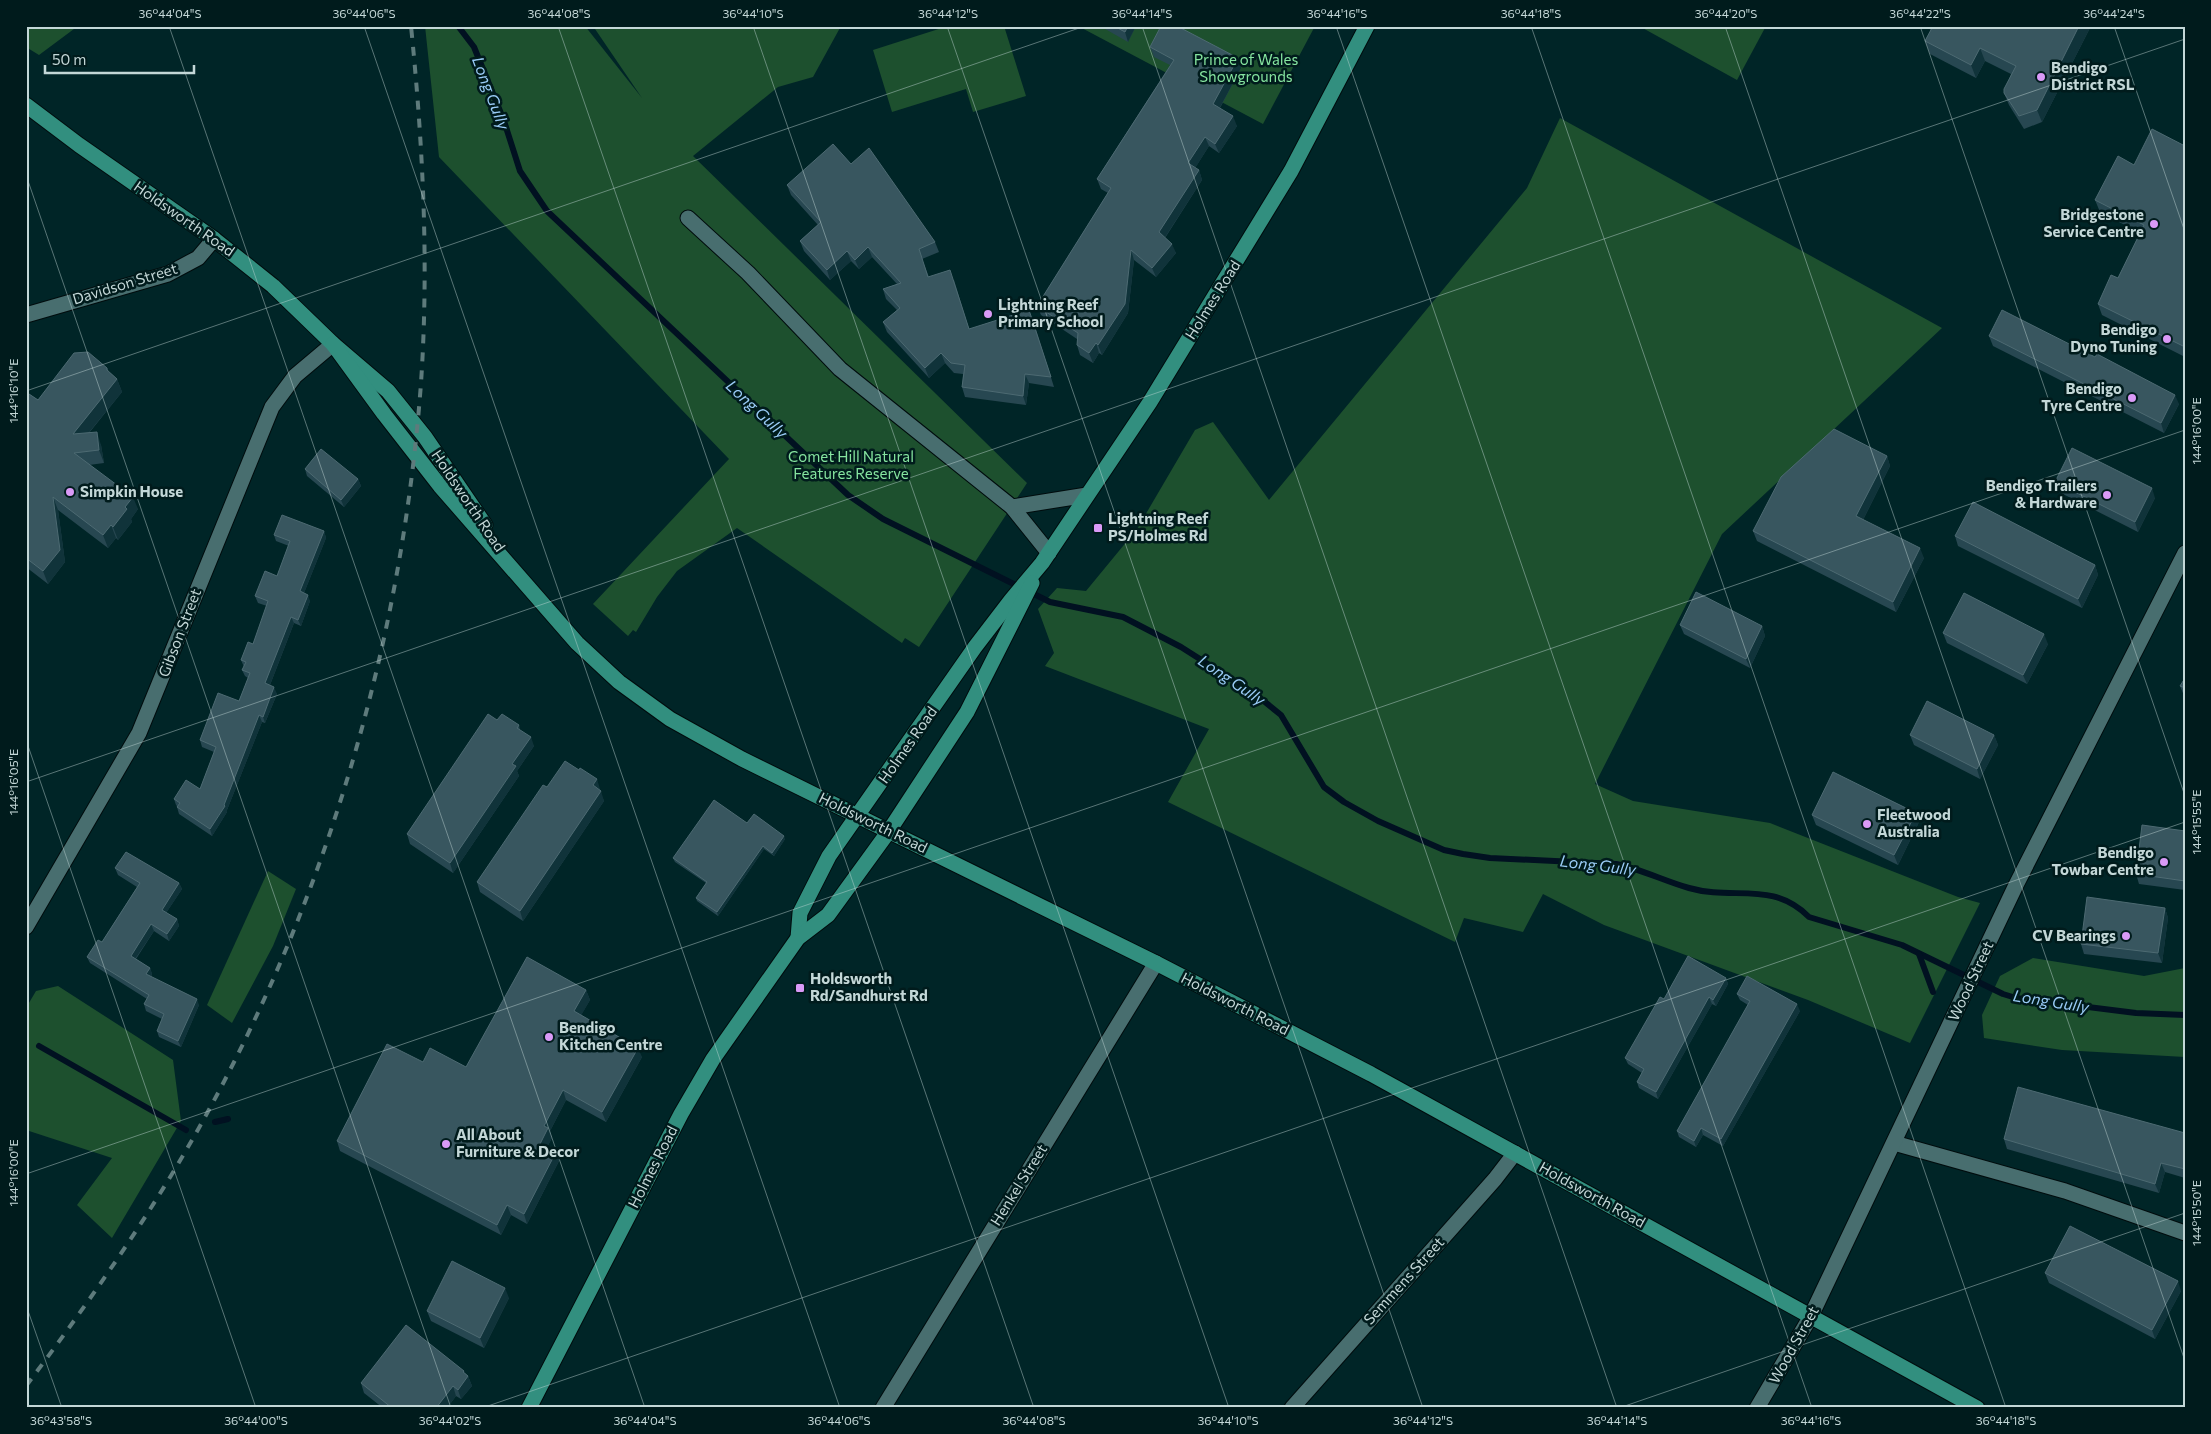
<svg xmlns="http://www.w3.org/2000/svg" width="2211" height="1434" viewBox="0 0 2211 1434" font-family="Commissioner,sans-serif">
<style>
.green{fill:#1d502e}
.lines{fill:none;stroke-linecap:round;stroke-linejoin:round}
.stream{stroke:#011121;stroke-width:6}
.minor-casing{stroke:#000c0d;stroke-width:17}
.major-casing{stroke:#000c0d;stroke-width:17}
.minor{stroke:#486e6f;stroke-width:15}
.major{stroke:#328f7f;stroke-width:15}
.rail{stroke:#5e7b7c;stroke-width:4;stroke-dasharray:9 9;stroke-linecap:butt}
.wall{fill:#274751}
.shaded-wall{fill:#10333a}
.building{fill:#38565f;stroke:#4d6a72}
.ticks{fill:none;stroke:#c3d7d7;stroke-width:1;stroke-opacity:0.45}
.poi-dot{fill:#da9af7;stroke:#001b1c;stroke-width:2}
.labels{text-anchor:middle;stroke-width:5;stroke-linejoin:round;paint-order:stroke}
.park-label{font-size:15px;fill:#85e49f;stroke:#001b1c}
.poi-label{font-size:15px;font-weight:bold;fill:#c3d7d7;stroke:#001b1c;text-anchor:start}
.street-label{font-size:15px;fill:#c3d7d7;stroke:#001b1c}
.water-label{font-size:16px;font-style:italic;fill:#99cbf6;stroke:#001b1c}
.neatline{fill:none;stroke:#c3d7d7;stroke-width:2}
.ticks-label{font-size:12px;text-anchor:middle;fill:#c3d7d7}
</style>
<rect width="100%" height="100%" fill="#002527"/>
<!-- green -->
<g class="green">
<polygon points="26,26 78,26 39,55 26,47"/>
<polygon points="425,26 585,26 642,98 593,26 841,26 813,77 778,87 693,156 1027,483 919,647 905,638 902,643 737,528 677,571 657,597 636,632 633,630 628,636 593,604 729,459 439,157"/>
<polygon points="948,26 1004,26 1026,96 973,112 966,89 892,112 873,50"/>
<polygon points="1078,26 1315,26 1263,124"/>
<polygon points="1639,26 1766,26 1737,80"/>
<polygon points="1560,118 1942,328 1722,534 1595,784 1633,801 1770,823 1958,897 1980,903 1910,1043 1808,1000 1604,925 1543,894 1523,932 1464,918 1455,942 1168,802 1209,729 1045,666 1054,653 1038,609 1057,588 1086,591 1137,529 1195,430 1213,422 1269,500 1527,188"/>
<polygon points="268,871 296,889 273,946 232,1023 207,1005"/>
<polygon points="2033,958 2144,976 2185,968 2185,1057 2062,1050 1984,1038 1982,1015 2000,976"/>
<polygon points="58,986 173,1060 181,1121 112,1238 77,1205 112,1158 26,1130 26,1008 36,991"/>
</g>
<g class="lines">
<!-- stream -->
<g class="stream">
<path d="M458,26L474,47L504,121L520,171L547,211L848,495L883,519L1050,602L1123,617L1181,647L1255,694L1281,715L1324,787L1344,802L1378,821L1444,850L1463,854L1490,858L1616,864C1641,869 1664,881 1689,888C1734,901 1772,880 1809,917L1902,945L2003,994L2016,998L2136,1013L2185,1015"/>
<polyline points="1919,954 1933,992"/>
<polyline points="39,1046 186,1130"/>
<polyline points="215,1122 228,1119"/>
</g>
<defs>
<g id="minor">
<polyline points="688,218 748,273 840,369 1012,507 1049,553"/>
<polyline points="26,315 168,274 198,258 214,239"/>
<polyline points="1012,507 1087,495"/>
<polyline points="26,927 139,733 272,407 295,376 333,344"/>
<polyline points="1894,1143 2065,1191 2185,1233"/>
<polyline points="883,1408 1156,963"/>
<polyline points="1292,1408 1495,1179 1515,1153"/>
<polyline points="1757,1408 1811,1316 2016,885 2185,553"/>
</g>
<g id="major">
<polyline points="26,105 79,145 214,239 273,286 333,344 388,391 425,437 485,525"/>
<polyline points="333,344 384,414 440,486 577,643 619,682 670,719 742,759 1156,963 1371,1074 1977,1408"/>
<polyline points="798,938 800,913 829,856 975,647 1011,600 1042,563 1150,402 1291,171 1367,26"/>
<polyline points="529,1408 681,1114 713,1059 798,938 828,915 889,831 967,712 1032,583"/>
</g>
</defs>
<!-- minor casing -->
<use href="#minor" class="minor-casing"/>
<!-- major casing -->
<use href="#major" class="major-casing"/>
<!-- minor -->
<use href="#minor" class="minor"/>
<!-- major -->
<use href="#major" class="major"/>
<!-- rail -->
<path class="rail" d="M26,1386C89,1302 149,1217 200,1126C327,899 402,642 421,383C429,264 423,145 411,26"/>
</g>
<!-- wall -->
<g class="wall">
<polygon points="1100,26 1136,26 1128,42"/>
<polygon points="1925,26 2091,26 2042,122 2024,129 2009,105 2004,93 2011,74 1985,61 1976,78 1930,54 1925,41 1931,30"/>
<polygon points="1150,47 1241,68 1220,108 1237,126 1219,153 1209,146 1195,168 1199,170 1202,180 1165,238 1176,253 1156,277 1134,260 1128,313 1102,355 1099,353 1093,363 1080,355 1077,345 1077,339 1041,315 1037,306 1108,193 1101,189 1097,179 1170,65 1154,57"/>
<polygon points="2185,146 2185,357 2102,315 2098,304 2118,278 2140,233 2100,212 2095,200 2134,165"/>
<polygon points="851,164 935,242 939,252 922,259 929,277 954,280 969,329 1033,320 1054,387 1029,383 1026,405 965,397 962,387 963,374 954,373 945,363 929,378 887,332 883,322 897,310 886,299 883,289 897,284 872,257 859,269 851,261 830,280 804,251 800,241 818,225 791,195 787,185"/>
<polygon points="1989,336 2179,404 2164,433 1993,346"/>
<polygon points="107,368 109,372 117,379 122,392 89,433 101,445 104,463 89,465 138,509 131,519 132,522 118,540 116,538 108,548 58,510 65,562 48,584 26,567 26,392 38,400"/>
<polygon points="1887,456 1890,466 1863,520 1924,558 1896,612 1757,541 1753,531"/>
<polygon points="305,469 358,479 361,486 344,507 307,476"/>
<polygon points="2055,482 2155,498 2138,532 2059,492"/>
<polygon points="324,531 326,538 304,593 310,601 301,626 294,623 270,685 277,694 265,723 262,722 227,810 227,812 212,836 179,814 177,807 177,806 176,805 174,799 200,789 214,752 202,747 200,740 239,701 248,678 245,676 242,670 244,667 241,660 253,644 267,606 258,603 255,596 277,576 289,546 276,541 274,535"/>
<polygon points="1955,536 2095,565 2098,575 2082,608 1958,546"/>
<polygon points="1680,625 1762,626 1765,636 1750,668 1684,634"/>
<polygon points="1943,633 2048,644 2027,684 1947,643"/>
<polygon points="2185,678 2185,698 2180,686"/>
<polygon points="497,720 519,725 520,730 534,746 517,771 519,776 453,873 410,844 407,834"/>
<polygon points="1910,735 1994,735 1998,745 1980,779 1914,745"/>
<polygon points="547,787 600,789 599,790 604,801 523,921 480,892 477,882"/>
<polygon points="1812,815 1919,822 1898,865 1816,825"/>
<polygon points="747,823 785,839 774,856 764,849 718,916 697,901 696,898 706,883 675,862 673,858"/>
<polygon points="2185,831 2185,890 2139,884 2136,874"/>
<polygon points="115,868 179,883 182,889 166,913 177,919 179,926 169,941 154,931 136,959 150,968 152,974 151,977 199,1005 181,1047 159,1037 157,1031 162,1019 146,1011 144,1004 147,999 90,963 87,957 102,942 137,887 118,875"/>
<polygon points="2165,908 2168,918 2162,963 2084,954 2081,944"/>
<polygon points="1726,978 1728,984 1716,1006 1712,1004 1658,1099 1639,1088 1637,1082 1642,1073 1628,1064 1625,1058 1664,999"/>
<polygon points="586,990 590,1000 581,1015 642,1057 606,1122 566,1100 550,1131 552,1138 547,1147 556,1152 559,1161 527,1224 511,1215 501,1235 340,1151 337,1141 423,1062 466,1067"/>
<polygon points="1737,994 1800,1011 1723,1146 1703,1135 1696,1147 1679,1137 1677,1131 1748,1005 1740,1000"/>
<polygon points="2185,1133 2185,1178 2165,1172 2159,1193 2007,1149 2004,1139"/>
<polygon points="2045,1273 2181,1291 2155,1339 2049,1283"/>
<polygon points="509,1298 484,1348 431,1321 427,1311"/>
<polygon points="464,1371 466,1374 468,1376 472,1386 461,1399 456,1396 447,1408 383,1408 364,1393 361,1383"/>
</g>
<!-- shaded-wall -->
<g class="shaded-wall">
<polygon points="1128,26 1136,26 1128,42 1125,32"/>
<polygon points="2079,26 2091,26 2042,122 2037,110"/>
<polygon points="1980,48 1985,61 1976,78 1971,65"/>
<polygon points="1238,58 1241,68 1217,113 1213,104"/>
<polygon points="1233,116 1237,126 1219,153 1215,144"/>
<polygon points="1205,137 1209,146 1192,173 1188,163"/>
<polygon points="1199,170 1202,180 1162,242 1159,232"/>
<polygon points="1172,244 1176,253 1156,277 1152,268"/>
<polygon points="868,247 872,257 859,269 855,260"/>
<polygon points="1131,250 1134,260 1128,313 1102,355 1098,345"/>
<polygon points="847,251 851,261 830,280 827,270"/>
<polygon points="1096,343 1099,353 1093,363 1089,353"/>
<polygon points="941,353 945,363 929,378 925,368"/>
<polygon points="1025,374 1029,383 1026,405 1023,396"/>
<polygon points="117,379 122,392 77,447 73,434"/>
<polygon points="2175,395 2179,404 2164,433 2161,423"/>
<polygon points="97,432 101,445 104,463 99,450"/>
<polygon points="1887,456 1890,466 1860,526 1856,516"/>
<polygon points="358,479 361,486 344,507 341,500"/>
<polygon points="2152,488 2155,498 2138,532 2135,522"/>
<polygon points="53,497 58,510 65,562 48,584 43,571"/>
<polygon points="133,497 138,509 131,519 132,522 118,540 113,527 125,507"/>
<polygon points="111,525 116,538 108,548 103,535"/>
<polygon points="324,531 326,538 302,598 300,591"/>
<polygon points="1920,548 1924,558 1896,612 1893,602"/>
<polygon points="2095,565 2098,575 2082,608 2078,599"/>
<polygon points="308,595 310,601 301,626 298,620"/>
<polygon points="291,617 294,623 268,690 265,683"/>
<polygon points="1762,626 1765,636 1750,668 1746,659"/>
<polygon points="2044,634 2048,644 2027,684 2023,675"/>
<polygon points="274,687 277,694 265,723 263,717"/>
<polygon points="259,715 262,722 227,810 227,812 212,836 210,829 224,805"/>
<polygon points="1994,735 1998,745 1980,779 1977,769"/>
<polygon points="531,737 534,746 517,771 519,776 453,873 450,863 512,764"/>
<polygon points="597,779 600,789 596,795 593,785"/>
<polygon points="601,791 604,801 523,921 520,911"/>
<polygon points="1916,813 1919,822 1898,865 1894,855"/>
<polygon points="784,836 785,839 774,856 772,853"/>
<polygon points="763,846 764,849 718,916 717,912"/>
<polygon points="179,883 182,889 164,916 162,910"/>
<polygon points="2165,908 2168,918 2162,963 2158,953"/>
<polygon points="177,919 179,926 169,941 167,934"/>
<polygon points="151,924 154,931 133,962 131,956"/>
<polygon points="150,968 152,974 148,981 146,974"/>
<polygon points="1726,978 1728,984 1716,1006 1713,1000"/>
<polygon points="586,990 590,1000 578,1021 574,1011"/>
<polygon points="1709,997 1712,1004 1658,1099 1656,1092"/>
<polygon points="197,999 199,1005 181,1047 178,1041"/>
<polygon points="1797,1004 1800,1011 1723,1146 1721,1139"/>
<polygon points="638,1048 642,1057 606,1122 602,1112"/>
<polygon points="563,1090 566,1100 550,1131 552,1138 544,1153 540,1144 544,1126"/>
<polygon points="1701,1128 1703,1135 1696,1147 1694,1141"/>
<polygon points="556,1152 559,1161 527,1224 524,1214"/>
<polygon points="2161,1163 2165,1172 2159,1193 2155,1184"/>
<polygon points="507,1205 511,1215 501,1235 497,1225"/>
<polygon points="2178,1281 2181,1291 2155,1339 2152,1330"/>
<polygon points="505,1288 509,1298 484,1348 480,1338"/>
<polygon points="464,1371 467,1378 468,1376 472,1386 461,1399 458,1390"/>
<polygon points="453,1386 456,1396 447,1408 436,1408"/>
</g>
<!-- building -->
<g class="building">
<polygon points="1114,26 1128,26 1125,32"/>
<polygon points="1161,26 1177,26 1238,58 1213,104 1233,116 1215,144 1205,137 1188,163 1199,170 1159,232 1172,244 1152,268 1131,250 1125,304 1098,345 1096,343 1089,353 1077,345 1078,333 1037,306 1111,188 1097,179 1174,60 1150,47"/>
<polygon points="1933,26 2079,26 2037,110 2019,116 2004,93 2004,89 2016,66 1980,48 1971,65 1925,41"/>
<polygon points="2152,129 2185,146 2185,347 2098,304 2111,275 2118,278 2144,225 2095,200 2118,156 2134,165"/>
<polygon points="833,144 851,164 869,148 935,242 919,249 928,277 950,270 969,329 1029,310 1051,377 1025,374 1023,396 962,387 965,365 951,363 941,353 925,368 883,322 900,308 883,289 901,283 868,247 855,260 847,251 827,270 800,241 821,222 787,185"/>
<polygon points="2002,310 2095,357 2097,354 2175,395 2161,423 1989,336"/>
<polygon points="88,352 107,368 107,370 117,379 73,434 97,432 99,450 74,453 133,497 125,507 127,509 113,527 111,525 103,535 53,497 60,550 43,571 26,558 26,392 38,400 74,353"/>
<polygon points="1834,429 1887,456 1856,516 1920,548 1893,602 1753,531 1781,477"/>
<polygon points="2072,448 2152,488 2135,522 2055,482"/>
<polygon points="321,449 358,479 341,500 305,469"/>
<polygon points="1973,502 2095,565 2078,599 1955,536"/>
<polygon points="282,515 324,531 300,591 308,595 298,620 291,617 265,683 274,687 263,717 259,715 224,805 225,806 210,829 177,807 180,803 174,799 186,780 200,789 216,747 200,740 218,693 239,701 250,673 242,670 246,662 241,660 248,642 253,644 268,601 255,596 265,571 277,576 290,541 274,535"/>
<polygon points="1696,592 1762,626 1746,659 1680,625"/>
<polygon points="1964,593 2044,634 2023,675 1943,633"/>
<polygon points="2185,678 2185,688 2180,686"/>
<polygon points="1927,701 1994,735 1977,769 1910,735"/>
<polygon points="488,714 497,720 502,714 519,725 517,728 531,737 512,764 516,766 450,863 407,834"/>
<polygon points="565,761 579,770 580,768 597,779 593,785 601,791 520,911 477,882 543,785 547,787"/>
<polygon points="1833,772 1916,813 1894,855 1812,815"/>
<polygon points="714,800 747,823 754,814 784,836 772,853 763,846 717,912 696,898 707,882 673,858"/>
<polygon points="2142,825 2185,831 2185,881 2136,874"/>
<polygon points="126,852 179,883 162,910 177,919 167,934 151,924 131,956 150,968 146,974 197,999 178,1041 157,1031 164,1014 144,1004 149,995 87,957 98,940 102,942 140,883 115,868"/>
<polygon points="2087,897 2165,908 2158,953 2081,944"/>
<polygon points="1688,956 1726,978 1713,1000 1709,997 1656,1092 1637,1082 1644,1069 1625,1058 1660,997 1664,999"/>
<polygon points="527,957 586,990 574,1011 638,1048 602,1112 563,1090 544,1126 548,1128 540,1144 556,1152 524,1214 507,1205 497,1225 337,1141 387,1044 423,1062 430,1048 466,1067"/>
<polygon points="1747,976 1797,1004 1721,1139 1701,1128 1694,1141 1677,1131 1750,1001 1737,994"/>
<polygon points="2018,1087 2185,1133 2185,1169 2161,1163 2155,1184 2004,1139"/>
<polygon points="2070,1226 2178,1281 2152,1330 2045,1273"/>
<polygon points="452,1261 505,1288 480,1338 427,1311"/>
<polygon points="406,1325 464,1371 463,1372 468,1376 458,1390 453,1386 436,1408 392,1408 361,1383"/>
</g>
<!-- ticks -->
<path class="ticks" d="M169,26L645,1408M364,26L840,1408M558,26L1034,1408M753,26L1229,1408M947,26L1423,1408M1142,26L1617,1408M1336,26L1812,1408M1531,26L2006,1408M1725,26L2185,1361M1920,26L2185,796M2114,26L2185,232M26,175L451,1408M26,391L1085,26M26,740L256,1408M26,782L2185,39M26,1174L2185,430M26,1305L62,1408M482,1408L2185,822M1619,1408L2185,1213"/>
<!-- markers -->
<g class="poi-dot">
<circle cx="2041" cy="77" r="5"/>
<circle cx="2154" cy="224" r="5"/>
<circle cx="988" cy="314" r="5"/>
<circle cx="2167" cy="339" r="5"/>
<circle cx="2132" cy="398" r="5"/>
<circle cx="70" cy="492" r="5"/>
<circle cx="2107" cy="495" r="5"/>
<rect x="1093" y="523" width="10" height="10" rx="2.5"/>
<circle cx="1867" cy="824" r="5"/>
<circle cx="2164" cy="862" r="5"/>
<circle cx="2126" cy="936" r="5"/>
<rect x="795" y="983" width="10" height="10" rx="2.5"/>
<circle cx="549" cy="1037" r="5"/>
<circle cx="446" cy="1144" r="5"/>
</g>
<g class="labels">
<!-- park labels -->
<g class="park-label">
<text x="1246" y="65">Prince of Wales<tspan x="1246" dy="17">Showgrounds</tspan></text>
<text x="851" y="462">Comet Hill Natural<tspan x="851" dy="17">Features Reserve</tspan></text>
</g>
<!-- poi labels -->
<g class="poi-label">
<text x="2051" y="73">Bendigo<tspan x="2051" dy="17">District RSL</tspan></text>
<text x="2144" y="220" text-anchor="end">Bridgestone<tspan x="2144" dy="17">Service Centre</tspan></text>
<text x="998" y="310">Lightning Reef<tspan x="998" dy="17">Primary School</tspan></text>
<text x="2157" y="335" text-anchor="end">Bendigo<tspan x="2157" dy="17">Dyno Tuning</tspan></text>
<text x="2122" y="394" text-anchor="end">Bendigo<tspan x="2122" dy="17">Tyre Centre</tspan></text>
<text x="2097" y="491" text-anchor="end">Bendigo Trailers<tspan x="2097" dy="17">&amp; Hardware</tspan></text>
<text x="80" y="497">Simpkin House</text>
<text x="1108" y="524">Lightning Reef<tspan x="1108" dy="17">PS/Holmes Rd</tspan></text>
<text x="1877" y="820">Fleetwood<tspan x="1877" dy="17">Australia</tspan></text>
<text x="2154" y="858" text-anchor="end">Bendigo<tspan x="2154" dy="17">Towbar Centre</tspan></text>
<text x="2116" y="941" text-anchor="end">CV Bearings</text>
<text x="810" y="984">Holdsworth<tspan x="810" dy="17">Rd/Sandhurst Rd</tspan></text>
<text x="559" y="1033">Bendigo<tspan x="559" dy="17">Kitchen Centre</tspan></text>
<text x="456" y="1140">All About<tspan x="456" dy="17">Furniture &amp; Decor</tspan></text>
</g>
<!-- street labels -->
<g class="street-label">
<text transform="translate(184 219) rotate(35)" y="5">Holdsworth Road</text>
<text transform="translate(125 284) rotate(-17)" y="5">Davidson Street</text>
<text transform="translate(1213 300) rotate(-58)" y="5">Holmes Road</text>
<text transform="translate(468 501) rotate(56)" y="5">Holdsworth Road</text>
<text transform="translate(180 633) rotate(-69)" y="5">Gibson Street</text>
<text transform="translate(908 745) rotate(-55)" y="5">Holmes Road</text>
<text transform="translate(873 823) rotate(26)" y="5">Holdsworth Road</text>
<text transform="translate(1971 981) rotate(-65)" y="5">Wood Street</text>
<text transform="translate(1235 1004) rotate(27)" y="5">Holdsworth Road</text>
<text transform="translate(653 1167) rotate(-63)" y="5">Holmes Road</text>
<text transform="translate(1019 1185) rotate(-58)" y="5">Henkel Street</text>
<text transform="translate(1592 1195) rotate(29)" y="5">Holdsworth Road</text>
<text transform="translate(1404 1281) rotate(-48)" y="5">Semmens Street</text>
<text transform="translate(1794 1345) rotate(-61)" y="5">Wood Street</text>
</g>
<!-- water labels -->
<g class="water-label">
<text transform="translate(491 93) rotate(69)" y="6">Long Gully</text>
<text transform="translate(757 409) rotate(43)" y="6">Long Gully</text>
<text transform="translate(1232 680) rotate(34)" y="6">Long Gully</text>
<text transform="translate(1598 865) rotate(7)" y="6">Long Gully</text>
<text transform="translate(2051 1001) rotate(9)" y="6">Long Gully</text>
</g>
</g>
<!-- border -->
<rect width="2211" height="1434" fill="none" stroke="#001b1c" stroke-width="55"/>
<!-- scale -->
<path d="M45 65v8h149v-8" fill="none" stroke="#c3d7d7" stroke-width="2.5"/>
<text x="52" y="65" font-size="15" fill="#c3d7d7" stroke="#001b1c" stroke-width="4" paint-order="stroke">50 m</text>
<rect x="28" y="28" width="2156" height="1378" class="neatline"/>
<g class="ticks-label">
<text x="170" y="18">36°44'04"S</text>
<text x="364" y="18">36°44'06"S</text>
<text x="559" y="18">36°44'08"S</text>
<text x="753" y="18">36°44'10"S</text>
<text x="948" y="18">36°44'12"S</text>
<text x="1142" y="18">36°44'14"S</text>
<text x="1337" y="18">36°44'16"S</text>
<text x="1531" y="18">36°44'18"S</text>
<text x="1726" y="18">36°44'20"S</text>
<text x="1920" y="18">36°44'22"S</text>
<text x="2114" y="18">36°44'24"S</text>
<text transform="translate(14 391) rotate(-90)" y="4">144°16'10"E</text>
<text transform="translate(2197 431) rotate(-90)" y="4">144°16'00"E</text>
<text transform="translate(14 782) rotate(-90)" y="4">144°16'05"E</text>
<text transform="translate(2197 822) rotate(-90)" y="4">144°15'55"E</text>
<text transform="translate(14 1173) rotate(-90)" y="4">144°16'00"E</text>
<text transform="translate(2197 1213) rotate(-90)" y="4">144°15'50"E</text>
<text x="61" y="1425">36°43'58"S</text>
<text x="256" y="1425">36°44'00"S</text>
<text x="450" y="1425">36°44'02"S</text>
<text x="645" y="1425">36°44'04"S</text>
<text x="839" y="1425">36°44'06"S</text>
<text x="1034" y="1425">36°44'08"S</text>
<text x="1228" y="1425">36°44'10"S</text>
<text x="1423" y="1425">36°44'12"S</text>
<text x="1617" y="1425">36°44'14"S</text>
<text x="1811" y="1425">36°44'16"S</text>
<text x="2006" y="1425">36°44'18"S</text>
</g>
</svg>
